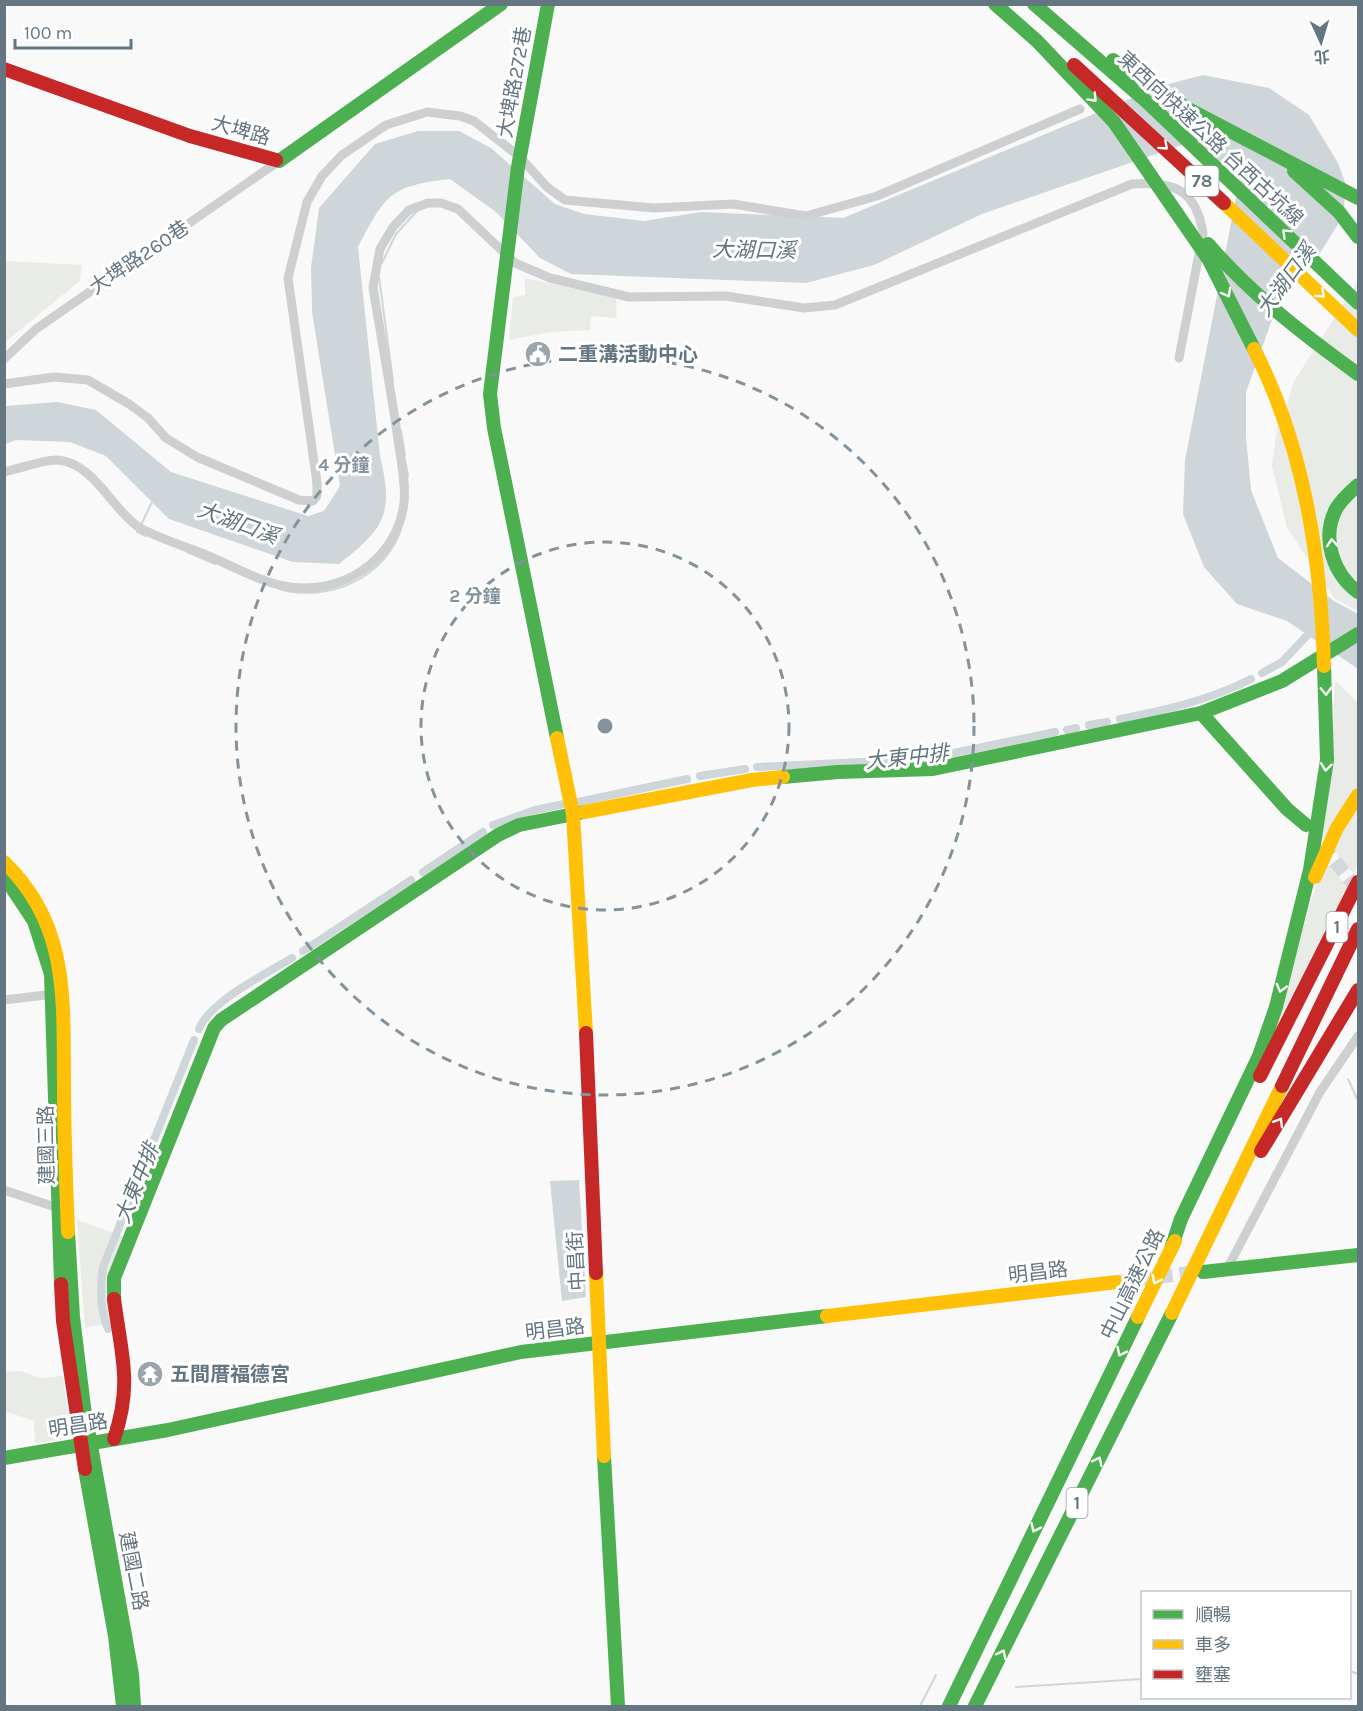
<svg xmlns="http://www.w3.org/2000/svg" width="1363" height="1711" viewBox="0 0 1363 1711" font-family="Karla,'Noto Sans TC',sans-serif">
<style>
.green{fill:#e8ebe6}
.water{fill:#ced6d9}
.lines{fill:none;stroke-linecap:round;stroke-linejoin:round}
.stream{stroke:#ced6d9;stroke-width:2}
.canal{stroke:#ced6d9;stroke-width:8}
.secondary-tunnel{stroke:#d4d8dc;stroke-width:14;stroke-dasharray:14 7;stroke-linecap:butt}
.street{stroke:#cecfd0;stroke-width:9}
.fast{stroke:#4caf50;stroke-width:14}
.slow{stroke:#ffc107;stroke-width:14}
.jam{stroke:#c62828;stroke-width:14}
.oneway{stroke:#f6fbf6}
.ring{fill:none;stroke:#84929c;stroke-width:3;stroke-dasharray:10 8}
.labels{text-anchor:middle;stroke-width:6;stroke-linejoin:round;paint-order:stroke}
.shield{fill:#fff;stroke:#939fa8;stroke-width:1.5}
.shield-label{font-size:18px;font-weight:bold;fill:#657683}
.street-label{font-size:20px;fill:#657683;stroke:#fff}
.poi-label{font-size:20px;font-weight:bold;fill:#657683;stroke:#fff;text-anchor:start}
.water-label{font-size:21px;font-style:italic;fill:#60757c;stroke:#fff}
.centre{fill:#84929c;stroke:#fff;stroke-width:3}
.ring-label{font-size:18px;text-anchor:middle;font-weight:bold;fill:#84929c;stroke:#fff;stroke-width:6;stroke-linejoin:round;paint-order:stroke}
</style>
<rect width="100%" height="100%" fill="#f9f9f9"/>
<!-- green -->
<g class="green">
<polygon points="5,261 82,265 80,281 5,342"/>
<polygon points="525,278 616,298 617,318 591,316 590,330 550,332 509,340 513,297 525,295"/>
<polygon points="1358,281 1358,611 1335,599 1287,528 1272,465 1278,421 1286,409 1293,383"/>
<polygon points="1335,680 1358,703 1358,785 1333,822 1326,840 1322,837 1331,773"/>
<polygon points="1358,805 1358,864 1354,874 1333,850"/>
<polygon points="1327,863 1348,887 1261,1064 1317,883"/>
<polygon points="77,1220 125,1237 108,1280 110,1323 85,1328"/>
<polygon points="20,1371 41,1378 63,1376 70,1431 65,1439 35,1443 34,1421 5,1411 5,1372"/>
</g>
<!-- water -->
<g class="water">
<path d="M1203,75L1269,88L1309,115L1338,163L1346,185L1343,216L1320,253L1280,298L1246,392V437L1251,490L1278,558L1334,601L1358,614V669L1287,621L1237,604L1204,567L1183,514L1185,460L1240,177L1191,142L982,214L874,265L806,283L571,274L540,258L496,212L450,179C390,186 386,194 358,247L380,456C394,514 385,528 339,564L293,562L169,519L106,456L70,442L16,440L5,444V406L57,402L96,410L171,472L308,516L324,511L340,486L312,312L311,268L319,208L375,144L418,131H459L491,148L555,204L584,214L644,221L701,212L843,218L1161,86Z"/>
<polygon points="579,1180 586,1297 562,1301 550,1181"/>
</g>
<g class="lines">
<!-- stream -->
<g class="stream">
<polyline points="382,263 396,234 417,211"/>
<polyline points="379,277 393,381"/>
<polyline points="401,431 405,455"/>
<polyline points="406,464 408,476"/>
<polyline points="141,525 153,500"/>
<polyline points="138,530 137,532 146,536"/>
<polyline points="187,552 215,564"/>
<path d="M279,589C328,603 385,578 401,529"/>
<polyline points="1348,1079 1358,1101"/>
<polyline points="1350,1671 1358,1674"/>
<polyline points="1016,1687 1142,1679"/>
<polyline points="920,1706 936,1675"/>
</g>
<!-- canal -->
<g class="canal">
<polyline points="1262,673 1282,662 1314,628"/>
<path d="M1120,719C1165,710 1210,700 1251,679"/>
<polyline points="1089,725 1107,722"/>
<polyline points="1067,730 1076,728"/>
<polyline points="757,767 925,759 1055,732"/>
<polyline points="700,776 745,769"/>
<polyline points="578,802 687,779"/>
<polyline points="493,825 535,810 564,804"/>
<polyline points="423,872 483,832"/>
<polyline points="303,951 411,880"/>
<path d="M199,1029C210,1001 266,974 292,958"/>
<path d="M108,1329C100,1310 100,1287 103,1267L194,1040"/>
</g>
<!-- secondary-tunnel -->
<g class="secondary-tunnel">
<polyline points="1322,845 1358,890"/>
<polyline points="1117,1282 1198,1272"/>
</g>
<!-- street -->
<g class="street">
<polyline points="4,359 36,329 279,161"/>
<polyline points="4,384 54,377 88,380 129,404 148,418 166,438 197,457 299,500 313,501 317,496 317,483 288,278 307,202 322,176 342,155 386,125 427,112 460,116 474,121 520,157 547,187 565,200 654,208 733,204 806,216 877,196 1080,109"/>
<path d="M4,472C18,469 45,459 58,460C93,463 111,507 137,526C154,537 185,546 204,554C229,564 258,581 284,586C340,597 397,561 404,503C406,482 401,460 398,440C391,389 381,338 373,287L380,249L393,227L409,210L428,203H441L458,209L515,263L550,278L629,297L726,296L804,308L835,305L1132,184C1173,181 1196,189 1203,233L1179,358"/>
<polyline points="4,1000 54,994"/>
<polyline points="4,1190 61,1209"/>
<polyline points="1227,1269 1320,1092 1358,1036"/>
</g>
<!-- fast -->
<g class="fast">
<polyline points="548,4 518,167 490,394 494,428 557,738"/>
<polyline points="995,4 1037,41 1114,122 1209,260 1254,349"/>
<polyline points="1034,4 1147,102 1358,303"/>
<polyline points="1113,60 1190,110 1358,198"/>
<polyline points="276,160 279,161 501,4"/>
<polyline points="1294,171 1339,212 1358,237"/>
<path d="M1208,244C1252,295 1304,335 1358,374"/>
<path d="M1358,485C1350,492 1341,500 1336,509C1321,538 1333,574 1358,592"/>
<polyline points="1201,713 1287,809 1306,825"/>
<polyline points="783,777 838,772 933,769 1201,713 1282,681 1358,634"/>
<polyline points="4,876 34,921 51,974 61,1284"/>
<polyline points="68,1232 73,1317 84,1407 132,1674 134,1706"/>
<polyline points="1171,1249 1181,1219 1259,1056 1276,1007 1310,870 1327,760 1324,666"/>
<polyline points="1203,1272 1358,1255"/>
<polyline points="114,1299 114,1278 214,1028 221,1020 498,835 519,825 584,812"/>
<polyline points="604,1456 618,1706"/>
<polyline points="4,1458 168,1430 521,1352 827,1316"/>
<polyline points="85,1469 115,1636 123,1706"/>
<polyline points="949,1706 1138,1317"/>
<polyline points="975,1706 1172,1313"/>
</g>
<!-- slow -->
<g class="slow">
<polyline points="1224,203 1358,330"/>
<path d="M1254,349C1304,447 1321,557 1324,666"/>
<polyline points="557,738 573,814 586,1033"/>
<polyline points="584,812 752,780 783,777"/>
<path d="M4,862C70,925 63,1001 64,1085C64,1134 66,1183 68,1232"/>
<polyline points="1315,877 1337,828 1358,795"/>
<polyline points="596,1273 604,1456"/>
<polyline points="1172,1313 1282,1086"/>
<polyline points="827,1316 1117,1282"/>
<polyline points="1138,1317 1175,1241"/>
</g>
<!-- jam -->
<g class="jam">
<polyline points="1074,65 1224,203"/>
<polyline points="4,69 190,136 276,160"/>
<polyline points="586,1033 596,1273"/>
<polyline points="1260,1076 1358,882"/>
<polyline points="1282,1086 1358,929"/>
<polyline points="1261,1151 1358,990"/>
<polyline points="61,1284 63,1321 85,1469"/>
<path d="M114,1439C133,1383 121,1354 114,1299"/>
</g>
</g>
<!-- one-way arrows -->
<defs><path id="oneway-chevron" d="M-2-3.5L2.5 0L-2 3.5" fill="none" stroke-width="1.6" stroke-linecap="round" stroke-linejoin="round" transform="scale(1.5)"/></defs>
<g class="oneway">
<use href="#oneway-chevron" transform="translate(1093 98) rotate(47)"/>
<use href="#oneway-chevron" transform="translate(1164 146) rotate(42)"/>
<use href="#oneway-chevron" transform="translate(1286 233) rotate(-136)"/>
<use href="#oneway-chevron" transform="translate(1227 293) rotate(61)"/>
<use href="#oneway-chevron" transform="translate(1321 294) rotate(44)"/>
<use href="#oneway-chevron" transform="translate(1332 543) rotate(-94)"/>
<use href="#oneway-chevron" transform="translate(1326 691) rotate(88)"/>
<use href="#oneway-chevron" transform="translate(1326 767) rotate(97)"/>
<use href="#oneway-chevron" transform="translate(1281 988) rotate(105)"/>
<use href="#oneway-chevron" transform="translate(1279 1122) rotate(-59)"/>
<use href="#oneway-chevron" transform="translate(1156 1280) rotate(117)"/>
<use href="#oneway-chevron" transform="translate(1121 1352) rotate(116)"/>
<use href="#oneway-chevron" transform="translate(1098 1461) rotate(-63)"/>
<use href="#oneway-chevron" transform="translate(1035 1528) rotate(116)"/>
<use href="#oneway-chevron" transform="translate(1002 1654) rotate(-63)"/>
</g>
<!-- distance rings -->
<g class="ring">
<circle cx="605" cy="726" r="184"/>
<circle cx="605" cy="726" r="369"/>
</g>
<!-- icons -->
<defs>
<symbol id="civic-disc" viewBox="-11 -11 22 22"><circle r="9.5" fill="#99a4ac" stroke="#fff"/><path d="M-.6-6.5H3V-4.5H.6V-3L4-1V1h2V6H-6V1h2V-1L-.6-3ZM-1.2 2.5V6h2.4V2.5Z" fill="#fff"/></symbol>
<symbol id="temple-disc" viewBox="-11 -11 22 22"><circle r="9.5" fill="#99a4ac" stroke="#fff"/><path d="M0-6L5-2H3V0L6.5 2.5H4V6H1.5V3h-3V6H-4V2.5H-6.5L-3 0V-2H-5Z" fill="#fff"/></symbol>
</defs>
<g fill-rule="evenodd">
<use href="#civic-disc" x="523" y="339" width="30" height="30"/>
<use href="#temple-disc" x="135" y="1359" width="30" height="30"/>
</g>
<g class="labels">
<!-- shield labels -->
<g class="shield">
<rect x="1185.5" y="166" width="33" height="30" rx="4.5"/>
<rect x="1326.5" y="912" width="21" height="30" rx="4.5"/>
<rect x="1066.5" y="1488" width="21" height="30" rx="4.5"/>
</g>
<g class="shield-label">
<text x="1202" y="187">78</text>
<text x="1337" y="933">1</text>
<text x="1077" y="1509">1</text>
</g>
<!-- street labels -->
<g class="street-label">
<text transform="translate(514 82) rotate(-80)" y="7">大埤路272巷</text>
<text transform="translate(241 130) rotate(16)" y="7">大埤路</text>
<text transform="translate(1211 138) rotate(43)" y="7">東西向快速公路 台西古坑線</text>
<text transform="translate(139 257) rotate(-34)" y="7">大埤路260巷</text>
<text transform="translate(46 1145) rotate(-91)" y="7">建國三路</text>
<text transform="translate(576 1261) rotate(-93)" y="7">中昌街</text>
<text transform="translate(1038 1272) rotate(-7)" y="7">明昌路</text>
<text transform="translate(1132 1284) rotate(-64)" y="7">中山高速公路</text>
<text transform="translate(555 1329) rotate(-7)" y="7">明昌路</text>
<text transform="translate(78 1425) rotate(-9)" y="7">明昌路</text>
<text transform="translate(134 1571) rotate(79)" y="7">建國二路</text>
</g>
<!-- poi labels -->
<g class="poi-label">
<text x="558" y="361">二重溝活動中心</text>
<text x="170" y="1381">五間厝福德宮</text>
</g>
<!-- water labels -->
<g class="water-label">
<text transform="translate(754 250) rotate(1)" y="7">大湖口溪</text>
<text transform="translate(1286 280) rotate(-54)" y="7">大湖口溪</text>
<text transform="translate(238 523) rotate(20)" y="7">大湖口溪</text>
<text transform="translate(907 757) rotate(-6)" y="7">大東中排</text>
<text transform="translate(137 1183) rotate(-68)" y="7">大東中排</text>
</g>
</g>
<circle cx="605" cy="726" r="9" class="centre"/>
<g class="ring-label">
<text x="344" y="471">4 分鐘</text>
<text x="475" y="602">2 分鐘</text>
</g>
<!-- border -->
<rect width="1363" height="1711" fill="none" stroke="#657683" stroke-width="12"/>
<!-- legend -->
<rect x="1141" y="1591" width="210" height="108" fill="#ffffff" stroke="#c1c8cd" stroke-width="1.5"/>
<rect x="1153" y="1610" width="30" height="9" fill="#4caf50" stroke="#c1c8cd" stroke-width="1.5"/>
<text x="1195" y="1621" font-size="18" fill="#657683">順暢</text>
<rect x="1153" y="1640" width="30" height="9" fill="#ffc107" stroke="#c1c8cd" stroke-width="1.5"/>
<text x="1195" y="1651" font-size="18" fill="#657683">車多</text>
<rect x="1153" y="1670" width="30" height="9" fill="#c62828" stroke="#c1c8cd" stroke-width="1.5"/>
<text x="1195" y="1681" font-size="18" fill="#657683">壅塞</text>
<!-- north arrow -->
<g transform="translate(1321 42) rotate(176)" stroke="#ffffff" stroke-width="4.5" paint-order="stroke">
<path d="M0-4.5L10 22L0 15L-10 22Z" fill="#657683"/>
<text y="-9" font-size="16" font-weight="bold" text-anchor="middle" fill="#657683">北</text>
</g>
<!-- scale -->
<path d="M15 39v9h116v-9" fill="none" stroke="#657683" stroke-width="3"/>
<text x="24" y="39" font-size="18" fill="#657683" stroke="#ffffff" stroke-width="4.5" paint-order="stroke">100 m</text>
</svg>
